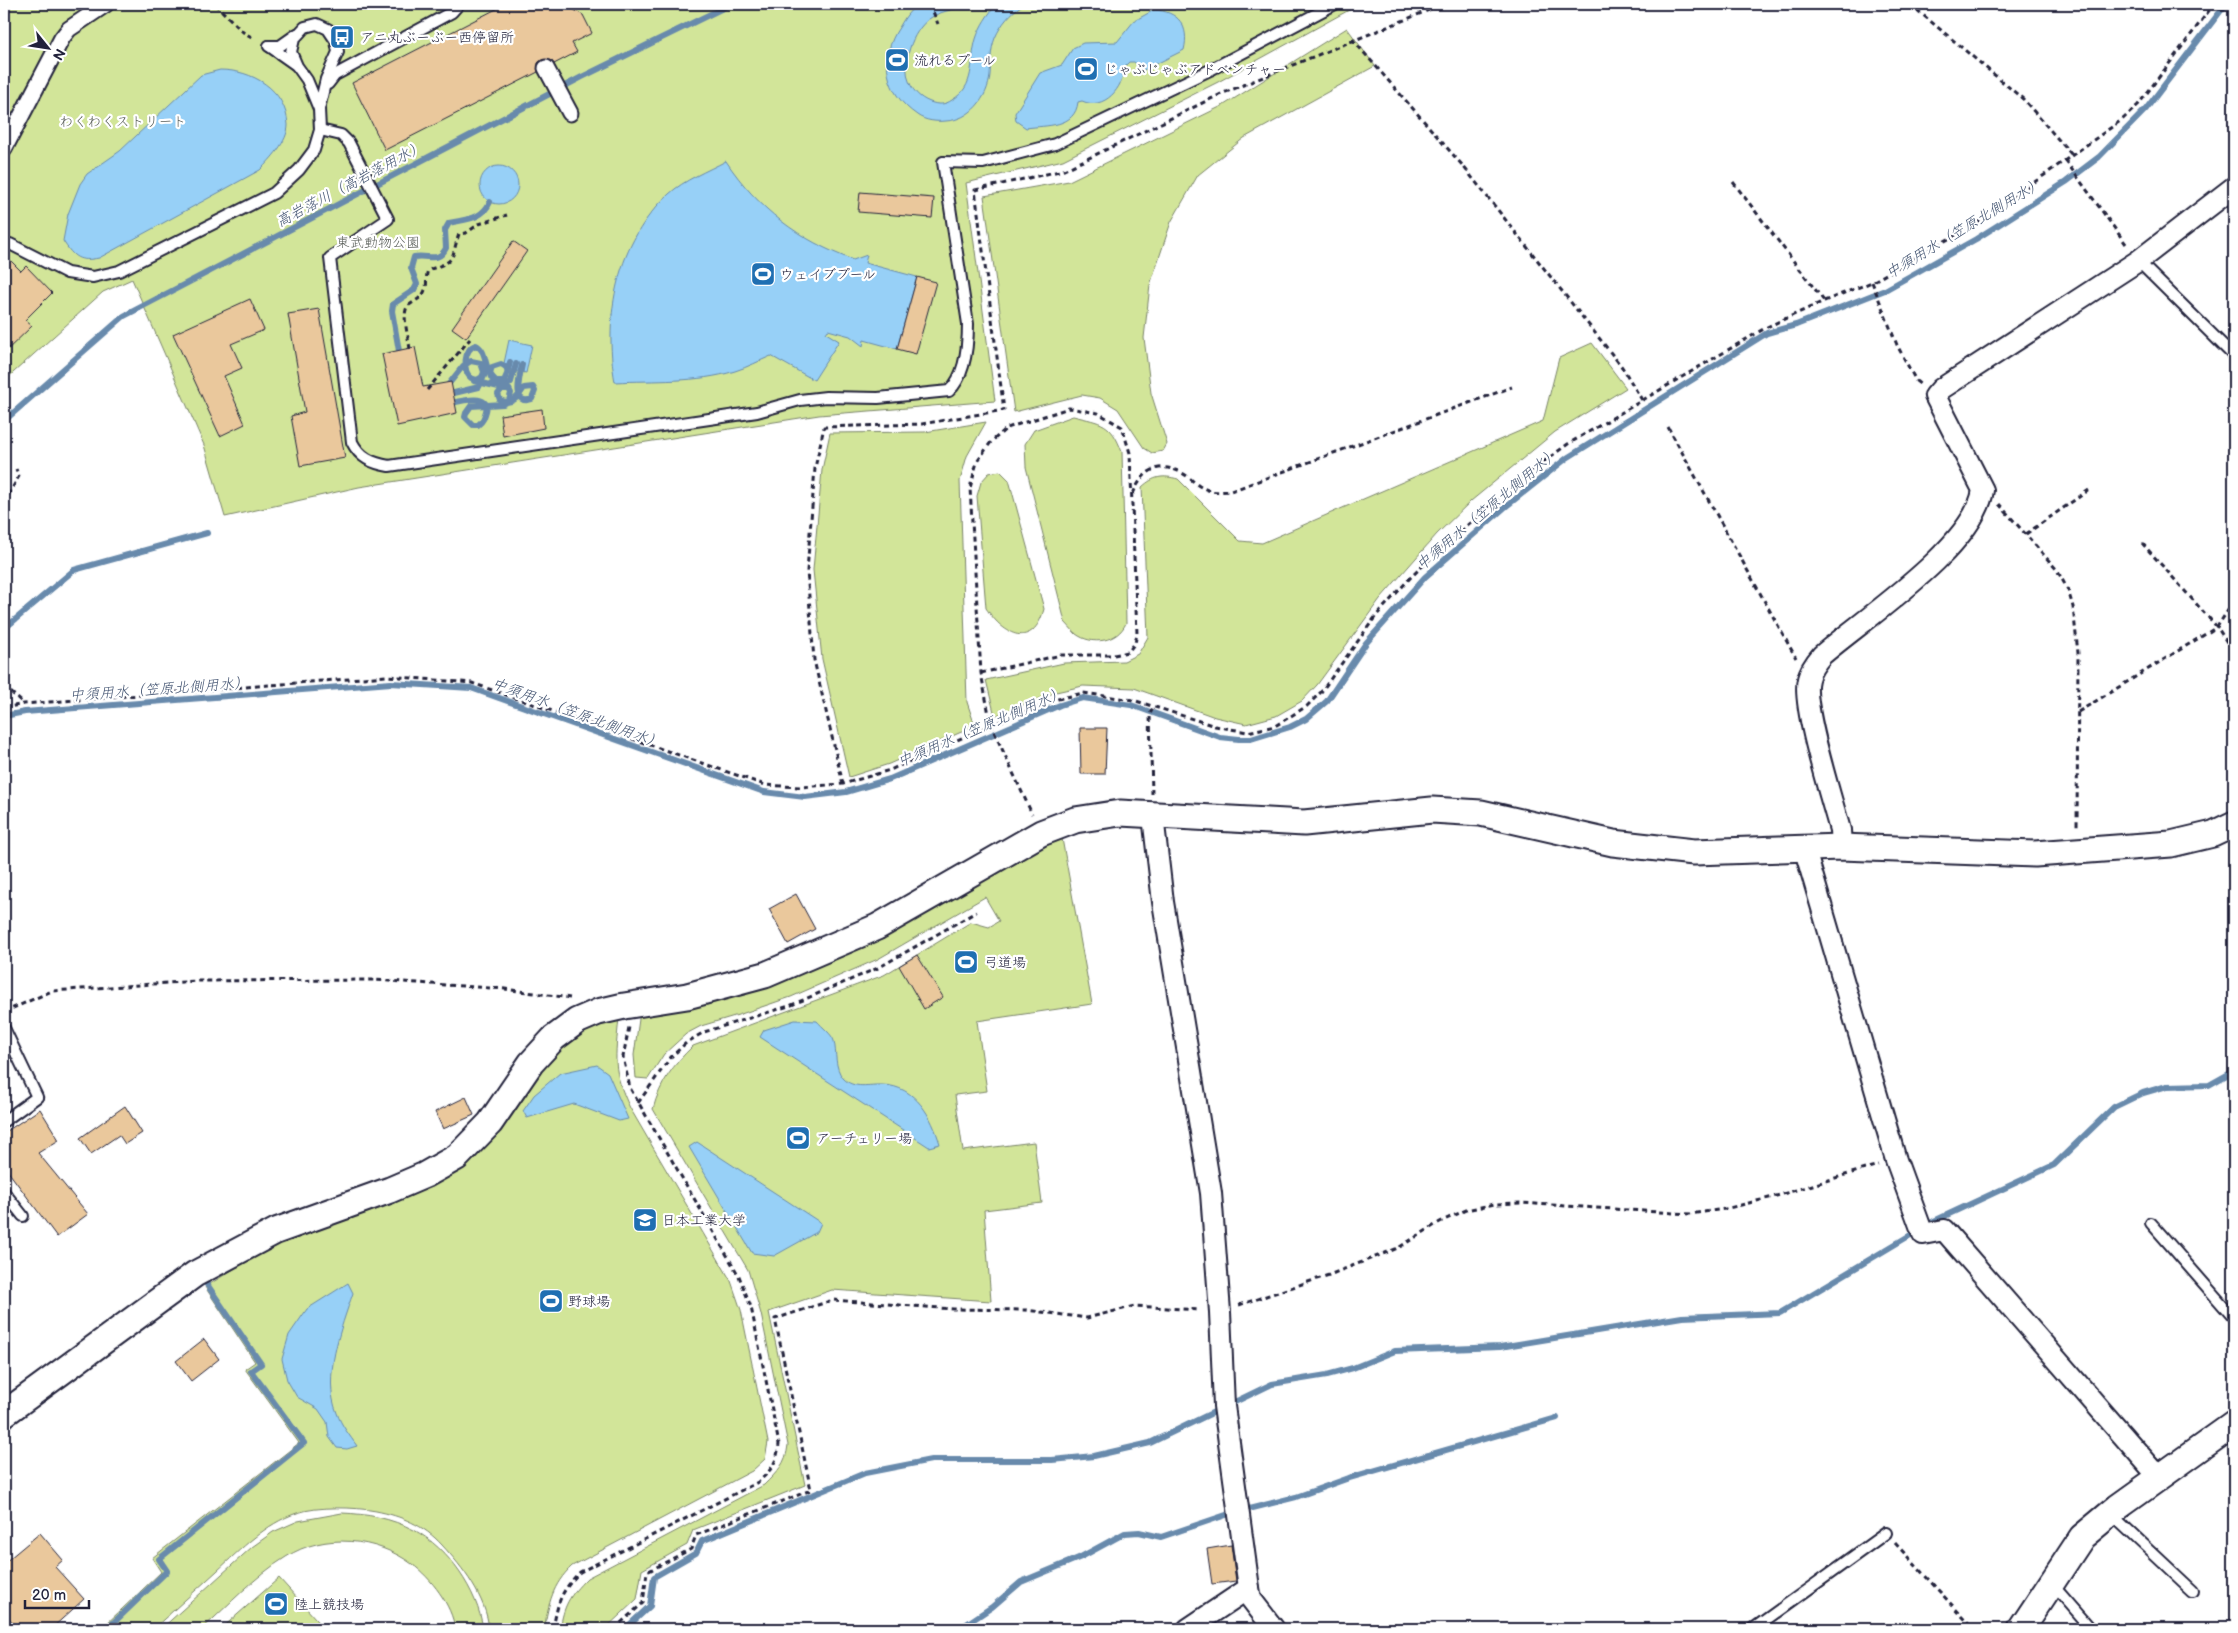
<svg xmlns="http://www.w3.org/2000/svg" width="2238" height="1633" viewBox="0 0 2238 1633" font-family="'Balsamiq Sans','Klee One',sans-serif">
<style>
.green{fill:#d2e599;stroke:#7a846a}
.water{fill:#97d0f7;stroke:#688aac}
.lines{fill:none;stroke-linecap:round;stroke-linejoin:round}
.stream{stroke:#688aac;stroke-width:6}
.building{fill:#eac89c;stroke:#22223b}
.service-casing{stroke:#22223b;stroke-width:14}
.pedestrian-casing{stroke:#22223b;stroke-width:19}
.minor-casing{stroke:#22223b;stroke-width:24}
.tertiary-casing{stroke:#22223b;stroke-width:29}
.path{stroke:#22223b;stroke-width:3;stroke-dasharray:5 4;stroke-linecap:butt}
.service{stroke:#fff;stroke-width:10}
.pedestrian{stroke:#fff;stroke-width:15}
.minor{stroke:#fff;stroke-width:20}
.tertiary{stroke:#fff;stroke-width:25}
.labels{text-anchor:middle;stroke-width:4.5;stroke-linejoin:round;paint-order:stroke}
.poi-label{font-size:14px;fill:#22223b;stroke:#fff;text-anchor:start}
.park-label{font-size:14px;fill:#575c57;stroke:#fff}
.water-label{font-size:15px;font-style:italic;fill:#455673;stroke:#fff}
</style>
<rect width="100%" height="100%" fill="#fff"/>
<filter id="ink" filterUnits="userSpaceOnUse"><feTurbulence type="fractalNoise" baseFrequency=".02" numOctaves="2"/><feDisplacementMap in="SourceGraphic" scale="10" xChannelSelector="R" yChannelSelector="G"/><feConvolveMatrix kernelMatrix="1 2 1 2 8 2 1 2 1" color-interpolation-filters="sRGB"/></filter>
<g filter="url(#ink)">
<!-- green -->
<g class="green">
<polygon points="4,4 1360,4 1218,82 1063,160 966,183 995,401 819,415 359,487 225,517 204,445 132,279 103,292 4,381"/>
<polygon points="1347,28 1375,66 1244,138 1198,175 1171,222 1150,285 1144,338 1151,393 1167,444 1163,451 1152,453 1144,448 1118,409 1100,398 1082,395 1014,412 984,196 1069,181 1224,105"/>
<path d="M1592,343L1626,388L1555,432L1471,501L1437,534L1380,599L1317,685L1302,701L1276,716L1246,724L1215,717L1134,688L1083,686L1056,692L995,716L986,680L1064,663L1124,661L1138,654L1148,637L1142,487C1154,476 1163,475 1178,479L1240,541L1262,543L1543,421L1559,358Z"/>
<path d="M1073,416C1102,423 1111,422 1122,452L1126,623C1118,642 1092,646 1076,634C1072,630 1069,626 1065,622L1026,467L1025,444L1034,430Z"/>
<polygon points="986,422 967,456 960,481 967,702 975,726 889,764 849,777 822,659 813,570 822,470 830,433 925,432"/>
<path d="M1000,471L1009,480L1044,609C1033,650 1004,636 986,608L977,496L981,482L989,473Z"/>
<path d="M1061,833L1092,1004L977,1021L987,1091L955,1095L963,1151L1034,1142L1042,1203L984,1210L991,1301L832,1290L769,1312L805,1485L693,1530L687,1545L642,1570L637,1599L605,1629H560C564,1605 569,1596 587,1578L764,1485C777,1472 786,1464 788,1445L761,1314L748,1270L653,1109C660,1083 673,1065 693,1046L884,975L971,922L989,927L999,921L985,897L878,959L791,997L738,1015L701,1026L686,1034L664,1054L648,1079L636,1078L634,1055L640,1012L689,1008Z"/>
<path d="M619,1018C615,1059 612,1070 630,1108L731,1281L741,1310L768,1442L765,1459L752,1471L572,1566C552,1585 549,1603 544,1629H489C486,1597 463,1568 442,1545C424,1525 401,1516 376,1511C355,1507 317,1506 297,1513C265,1524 241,1549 217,1571C196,1590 174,1610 153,1629H101L161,1572L152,1558L299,1443L245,1369L255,1362L205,1287L282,1239L420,1188L538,1071L562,1044L589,1029Z"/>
<path d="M342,1513C367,1514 391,1518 414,1530C448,1548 478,1591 483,1629H455C452,1605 431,1578 412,1564C377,1538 324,1532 286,1557C255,1576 229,1605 202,1629H161L252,1547L273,1532L298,1521Z"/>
<polygon points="279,1578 325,1629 221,1629"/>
</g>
<!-- water -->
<g class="water">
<path d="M920,4H972C959,9 943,10 932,17C914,28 903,57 908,78C911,89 919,98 930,102C938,105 945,105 952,100C976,86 969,63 976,39C980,26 988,14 997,4H1024C1011,12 1001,24 995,38C990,51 991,62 990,75C988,98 970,120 946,121C937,122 925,121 917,115C885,93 878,58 900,26C905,17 911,8 920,4Z"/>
<path d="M1154,10C1178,11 1190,26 1184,50L1144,70L1134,62H1129L1124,67C1124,88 1104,111 1082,101L1078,102C1075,128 1047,125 1026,128L1016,121L1015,113L1040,73L1062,65L1073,48L1083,43L1117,42L1134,21Z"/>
<path d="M220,70C252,70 286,89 288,125C288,141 271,159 260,170L99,258C79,262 74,258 63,241L68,214L80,184L87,174L120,151L201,75Z"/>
<path d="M726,161C758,209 799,240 853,260L867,255L865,263L917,277L897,349L864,340L863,346L850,336L828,330L826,333L839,341L814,380L771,356C759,361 748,367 735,371C697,383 654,380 615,382C603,316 617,241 669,194C684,180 707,171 726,161Z"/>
<circle cx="499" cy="185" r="19"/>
<polygon points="509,340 532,345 526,373 503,368"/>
<path d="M795,1020L817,1021C822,1027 832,1034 834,1041C837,1054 834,1067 843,1078C854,1090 869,1084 883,1085C916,1086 932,1117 940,1144L929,1147L760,1037L764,1030Z"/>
<polygon points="597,1065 608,1073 628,1119 619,1121 574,1104 527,1118 523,1111 534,1095 560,1073"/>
<polygon points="697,1142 821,1223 817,1232 774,1256 752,1253 689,1147"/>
<path d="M348,1283L353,1293C341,1328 322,1377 337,1413C341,1425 350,1436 357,1446L347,1449L337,1448L329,1437L327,1422L318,1409L297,1397L287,1380L282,1359L289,1335L307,1309Z"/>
</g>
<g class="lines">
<!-- stream -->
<g class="stream">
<path d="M399,351L392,311L393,304L414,290L417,284L411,268L414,257C428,254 438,264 446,248L445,230L449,223C466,219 482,220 490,202"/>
<polyline points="474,381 503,388 511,382 516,364"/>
<path d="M448,385L463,366L471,361L481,363L484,372L482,377L477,380L471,378C462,371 464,348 476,345C489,352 482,369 496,381H504L508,372L506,367L501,364L492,367C487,378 494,385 505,382L510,362"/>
<polyline points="450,394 479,387 485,374"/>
<path d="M447,404C457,402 491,392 486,411C484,418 483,421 478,425H473L465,417L466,413L471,406L503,404L509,401L511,393L509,389H502L498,394L500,400C512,406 518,397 524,388L533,387L535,391L532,399C511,407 520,375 522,365"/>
<polyline points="4,421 124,316 582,77 731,4"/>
<polyline points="4,629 74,570 207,533"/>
<polyline points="4,716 25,712 391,683 471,688 764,792 805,797 846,792 890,779 1060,705 1083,698 1131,705 1220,737 1239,739 1251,739 1290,727 1306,719 1327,701 1366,643 1425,577 1504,508 1567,458 1767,333 1796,325 1885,290 1976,239 2066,182 2099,157 2146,109 2226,4"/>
<polyline points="107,1629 167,1571 159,1559 304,1443 251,1371 261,1364 204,1280 208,1277"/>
<polyline points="625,1629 650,1606 654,1577 696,1553 702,1541 865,1473 931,1460 1052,1460 1094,1456 1150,1443 1272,1384 1327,1375 1353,1368 1395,1351 1500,1347 1682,1317 1780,1313 1934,1221 2054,1165 2114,1107 2143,1093 2167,1086 2209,1085 2234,1071"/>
<polyline points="959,1629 992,1607 1021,1582 1081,1557 1125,1533 1139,1532 1161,1537 1229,1514 1296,1497 1349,1478 1557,1418"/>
</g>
</g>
<!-- building -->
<g class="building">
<polygon points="506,4 564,4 583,15 592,33 572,43 577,52 554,64 551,60 542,60 538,63 538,72 385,150 352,83"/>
<polygon points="860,192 934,198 932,218 858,212"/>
<polygon points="513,241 527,251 466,338 452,328"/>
<polygon points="4,254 21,271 26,266 52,293 25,320 32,326 4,353"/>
<polygon points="917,277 936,282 916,354 897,349"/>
<polygon points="250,299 264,330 231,344 242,368 224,376 245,424 220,436 173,334"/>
<polygon points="319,309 345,458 300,466 291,416 305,412 288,314"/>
<polygon points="415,347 423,387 451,382 457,413 397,426 382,354"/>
<polygon points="542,409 544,428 503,436 500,415"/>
<polygon points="1080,728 1107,728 1105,774 1081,774"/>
<polygon points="796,894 815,929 788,944 769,909"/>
<polygon points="917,955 943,997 924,1009 899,966"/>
<polygon points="466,1097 474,1115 443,1129 435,1112"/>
<polygon points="125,1106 142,1133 125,1144 119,1135 91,1154 80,1138"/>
<polygon points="40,1109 59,1140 38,1153 88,1214 57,1237 4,1166 4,1133"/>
<polygon points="204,1339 219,1359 191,1381 176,1361"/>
<polygon points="40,1533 63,1560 55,1567 84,1599 51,1629 19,1629 4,1613 4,1563"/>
<polygon points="1231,1545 1236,1581 1212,1584 1207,1549"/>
</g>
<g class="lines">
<defs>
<g id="service">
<polyline points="269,46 280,46 297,34"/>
<polyline points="269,46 296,65"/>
<polyline points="328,84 335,75 452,12 459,4"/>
<path d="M320,130L341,135L349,143L388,219L330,258L352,442C360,458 372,463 389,466L757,412L800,400L826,397L878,398L949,391C965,376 968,345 968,324L943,162L983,163L1055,144L1210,70L1335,4"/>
<polyline points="4,244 10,244 67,273 93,277 119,271 274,193 299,170 314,150 320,130 319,109 307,80 297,66 291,52 294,39 305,27 317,24 328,29 336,41 338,52 326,79 319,109"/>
<polyline points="2138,261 2234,356"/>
<polyline points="4,1028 37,1097 4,1121"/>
<polyline points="4,1192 23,1216"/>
<polyline points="2151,1223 2234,1318"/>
<polyline points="2110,1513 2193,1591"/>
<polyline points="2051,1583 2091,1629"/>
<polyline points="1753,1629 1886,1533"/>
</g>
<g id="pedestrian">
<polyline points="546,68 570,113"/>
<polyline points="4,149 62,38 69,29 106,4"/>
</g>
<g id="minor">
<polyline points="1153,816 1163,902 1211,1193 1220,1312 1224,1406 1249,1588 1251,1599 1274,1629"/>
<polyline points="1804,847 1896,1160 1923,1234 1944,1230 2159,1477"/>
<path d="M1841,847L1840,830C1832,800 1801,704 1808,679C1810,670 1816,662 1822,655C1865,618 1975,546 1983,490L1935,396L1941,389L2138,261L2234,187"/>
<polyline points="1188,1629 1249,1588"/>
</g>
<g id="tertiary">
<polyline points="4,1414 195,1274 276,1231 390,1190 425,1175 457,1157 490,1123 531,1063 554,1038 577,1021 598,1012 624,1006 687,996 765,975 877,927 1041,833 1075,820 1120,813 1304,823 1432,810 1481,813 1613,843 1694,852 1841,847 2035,854 2171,844 2213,834 2234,824"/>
<polyline points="2021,1629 2082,1537 2118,1507 2234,1424"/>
</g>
</defs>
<!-- service casing -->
<use href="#service" class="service-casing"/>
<!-- pedestrian casing -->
<use href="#pedestrian" class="pedestrian-casing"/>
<!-- minor casing -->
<use href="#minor" class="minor-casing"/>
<!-- tertiary casing -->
<use href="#tertiary" class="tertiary-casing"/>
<!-- path -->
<g class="path">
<polyline points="215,4 243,32 255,39"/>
<polyline points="930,4 938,24"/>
<polyline points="1910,4 2023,99 2072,155"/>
<polyline points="1352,39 1463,166 1622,367 1642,400"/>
<polyline points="2065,160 2126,244"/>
<polyline points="1733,182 1824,301"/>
<polyline points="1872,282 1897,345 1916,381 1921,385"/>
<path d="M410,349C409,340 401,313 408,306C415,300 422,299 425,290C428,284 425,277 428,270C458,260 450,260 459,234L466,233L479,224L507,215"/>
<polyline points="427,390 470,339"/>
<polyline points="1668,427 1796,658"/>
<path d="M1133,494C1142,472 1157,460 1182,473C1192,478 1195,486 1208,490C1215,493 1224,491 1231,491L1512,387"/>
<polyline points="4,503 19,476 16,469"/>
<polyline points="1999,504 2057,570 2068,590 2073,607 2078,653 2077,829"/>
<polyline points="2026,534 2089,490"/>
<polyline points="2142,543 2217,627 2234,653"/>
<polyline points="981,673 1061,655 1114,655 1128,652 1135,643 1137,634 1130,453 1122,427 1098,413 1069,408 1007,428 991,442 977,462 970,488 981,673 991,725 1032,814"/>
<polyline points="4,686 24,704"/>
<polyline points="4,708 24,704 387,676 472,683 765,785 800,787 843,784 890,770 991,725 1058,699 1083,693 1133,700 1215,726 1247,732 1275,726 1307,706 1321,692 1376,616 1410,578 1441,548 1524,476 1568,444 1767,327 1824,301 1872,282 1977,223 2123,119 2138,105 2214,4"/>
<polyline points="2078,712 2217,627 2234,601"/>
<polyline points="843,784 814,660 807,571 815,468 824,427 922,424 1004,410 975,190 1064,170 1221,94 1444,4"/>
<polyline points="1152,794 1150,714 1154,705"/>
<polyline points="4,1012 52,991 197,981 374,980 505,989 570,998"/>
<polyline points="638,1103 671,1057 686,1043 704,1032 789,1006 878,968 976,912"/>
<polyline points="1239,1305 1329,1275 1398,1248 1440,1222 1466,1210 1495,1204 1520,1203 1690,1214 1725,1209 1773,1197 1878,1165"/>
<polyline points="1895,1543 1974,1629"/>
<path d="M553,1629C558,1602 560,1592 580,1572L758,1482C772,1470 777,1462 779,1444L751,1307L739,1276L630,1088L623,1057L629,1027"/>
<polyline points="614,1629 643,1603 647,1572 691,1549 696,1535 811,1490 775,1319 833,1300 953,1309 1026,1310 1087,1318 1135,1306 1199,1310"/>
</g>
<!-- service -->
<use href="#service" class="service"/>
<!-- pedestrian -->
<use href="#pedestrian" class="pedestrian"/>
<!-- minor -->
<use href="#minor" class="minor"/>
<!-- tertiary -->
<use href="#tertiary" class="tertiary"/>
</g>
</g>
<!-- icons -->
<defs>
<symbol id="bus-square" viewBox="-11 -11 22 22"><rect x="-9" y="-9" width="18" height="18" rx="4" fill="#1f6fb2" stroke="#fff"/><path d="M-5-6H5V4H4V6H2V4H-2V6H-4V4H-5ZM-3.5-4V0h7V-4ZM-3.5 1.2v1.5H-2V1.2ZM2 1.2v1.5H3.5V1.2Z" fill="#fff"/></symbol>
<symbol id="stadium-square" viewBox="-11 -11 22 22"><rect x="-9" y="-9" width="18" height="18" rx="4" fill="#1f6fb2" stroke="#fff"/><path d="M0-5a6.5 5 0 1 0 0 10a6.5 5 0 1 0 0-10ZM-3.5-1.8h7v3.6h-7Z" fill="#fff"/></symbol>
<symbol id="university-square" viewBox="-11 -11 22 22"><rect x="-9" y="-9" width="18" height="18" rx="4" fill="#1f6fb2" stroke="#fff"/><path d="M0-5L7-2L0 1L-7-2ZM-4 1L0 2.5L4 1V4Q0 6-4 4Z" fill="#fff"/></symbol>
</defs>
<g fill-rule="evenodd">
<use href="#bus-square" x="328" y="23" width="28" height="28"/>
<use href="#stadium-square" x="883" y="46" width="28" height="28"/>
<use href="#stadium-square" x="1072" y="55" width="28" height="28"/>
<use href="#stadium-square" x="749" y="260" width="28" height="28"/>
<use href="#stadium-square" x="952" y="948" width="28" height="28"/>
<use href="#stadium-square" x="784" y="1124" width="28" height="28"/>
<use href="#university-square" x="631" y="1206" width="28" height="28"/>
<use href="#stadium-square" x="537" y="1287" width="28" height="28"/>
<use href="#stadium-square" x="262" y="1590" width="28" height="28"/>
</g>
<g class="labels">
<!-- poi labels -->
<g class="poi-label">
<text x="360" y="42">アニ丸ぶーぶー西停留所</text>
<text x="914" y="65">流れるプール</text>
<text x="1104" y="74">じゃぶじゃぶアドベンチャー</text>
<text x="780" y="279">ウェイブプール</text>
<text x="984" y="967">弓道場</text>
<text x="816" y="1143">アーチェリー場</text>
<text x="662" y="1225">日本工業大学</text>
<text x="568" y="1306">野球場</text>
<text x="294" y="1609">陸上競技場</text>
</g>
<!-- park labels -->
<g class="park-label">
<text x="123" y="126">わくわくストリート</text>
<text x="378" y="247">東武動物公園</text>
</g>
<!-- water labels -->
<g class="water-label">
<text transform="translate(350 184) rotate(-28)" y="5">高岩落川（高岩落用水）</text>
<text transform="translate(1964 228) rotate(-31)" y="5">中須用水（笠原北側用水）</text>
<text transform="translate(1487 509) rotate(-40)" y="5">中須用水（笠原北側用水）</text>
<text transform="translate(159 689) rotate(-4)" y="5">中須用水（笠原北側用水）</text>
<text transform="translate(577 713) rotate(20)" y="5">中須用水（笠原北側用水）</text>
<text transform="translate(981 727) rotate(-23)" y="5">中須用水（笠原北側用水）</text>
</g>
</g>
<!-- margin -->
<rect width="2238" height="1633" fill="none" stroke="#fff" stroke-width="20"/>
<rect x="10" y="10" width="2218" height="1613" fill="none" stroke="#22223b" stroke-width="2" filter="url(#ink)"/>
<!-- north arrow -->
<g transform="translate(48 48) rotate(120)" stroke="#ffffff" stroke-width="4" paint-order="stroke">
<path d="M0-4L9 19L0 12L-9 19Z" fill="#22223b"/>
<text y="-8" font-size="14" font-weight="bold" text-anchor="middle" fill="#22223b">N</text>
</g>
<!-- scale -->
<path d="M25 1600v8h64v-8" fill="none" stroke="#22223b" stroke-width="2.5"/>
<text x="32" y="1600" font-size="15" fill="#22223b" stroke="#ffffff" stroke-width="4" paint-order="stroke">20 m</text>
</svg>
